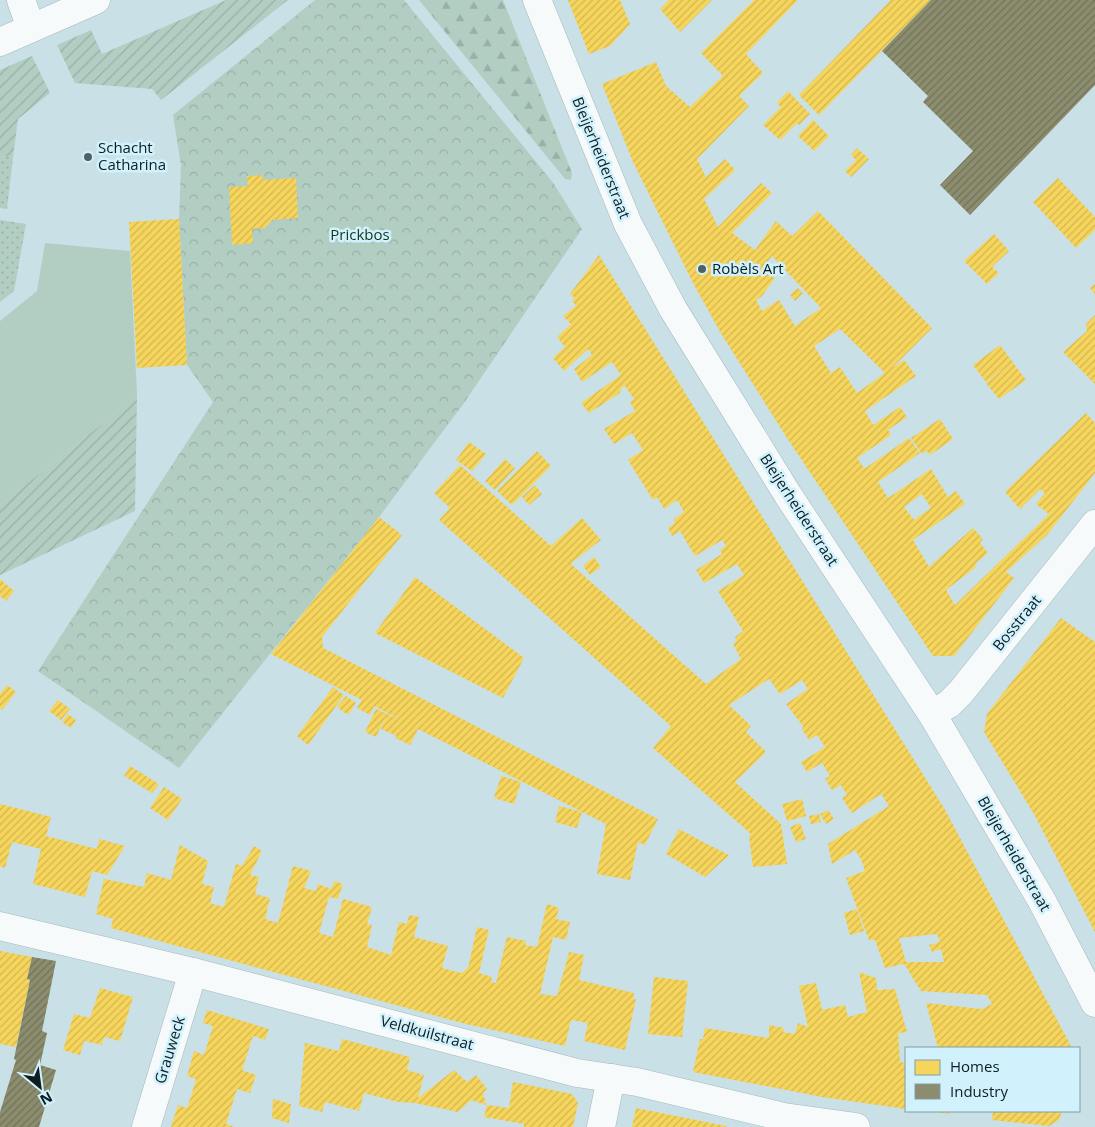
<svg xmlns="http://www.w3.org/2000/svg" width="1095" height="1127" viewBox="0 0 1095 1127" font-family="'Open Sans',sans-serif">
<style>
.grass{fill:url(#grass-dots)}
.forest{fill:url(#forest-firs)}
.park{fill:url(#park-crowns)}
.garden{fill:url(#garden-furrows)}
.pitch{fill:#b2cec3}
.homes{fill:url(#homes-hatch);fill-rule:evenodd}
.industry{fill:url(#industry-hatch)}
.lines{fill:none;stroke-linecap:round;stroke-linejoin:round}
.minor-casing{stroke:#a6b8bd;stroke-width:29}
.minor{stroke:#f7fafb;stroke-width:28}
.poi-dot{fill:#4f6166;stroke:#d1f2fc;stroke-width:2}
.labels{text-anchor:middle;stroke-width:5;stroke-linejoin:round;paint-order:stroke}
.poi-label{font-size:15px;fill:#0d1d21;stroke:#d1f2fc;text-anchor:start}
.street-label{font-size:15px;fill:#0d1d21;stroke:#d1f2fc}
.park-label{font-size:15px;fill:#11361d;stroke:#d1f2fc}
</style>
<defs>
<pattern id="grass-dots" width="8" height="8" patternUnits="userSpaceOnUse" patternTransform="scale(1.25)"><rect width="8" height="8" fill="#b2cec3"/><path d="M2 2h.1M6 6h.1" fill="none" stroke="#98b0a7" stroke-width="1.8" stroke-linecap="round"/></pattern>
<pattern id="forest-firs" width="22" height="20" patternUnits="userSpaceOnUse" patternTransform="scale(1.25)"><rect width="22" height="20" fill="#b2cec3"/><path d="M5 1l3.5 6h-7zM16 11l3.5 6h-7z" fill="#98b0a7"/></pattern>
<pattern id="park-crowns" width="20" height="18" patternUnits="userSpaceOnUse" patternTransform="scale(1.25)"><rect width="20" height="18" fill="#b2cec3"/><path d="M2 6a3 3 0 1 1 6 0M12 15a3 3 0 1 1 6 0" fill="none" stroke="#98b0a7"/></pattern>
<pattern id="garden-furrows" width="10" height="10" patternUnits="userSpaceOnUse" patternTransform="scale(1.25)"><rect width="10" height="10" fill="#b2cec3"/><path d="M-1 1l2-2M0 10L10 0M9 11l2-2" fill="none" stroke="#98b0a7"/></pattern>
<pattern id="homes-hatch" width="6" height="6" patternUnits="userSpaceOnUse" patternTransform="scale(1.25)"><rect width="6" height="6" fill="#f6d55c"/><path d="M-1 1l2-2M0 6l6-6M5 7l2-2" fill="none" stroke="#d2b650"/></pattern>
<pattern id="industry-hatch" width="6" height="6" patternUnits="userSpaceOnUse" patternTransform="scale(1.25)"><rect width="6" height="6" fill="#8c8c6e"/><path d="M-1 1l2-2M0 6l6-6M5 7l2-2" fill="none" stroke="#71725a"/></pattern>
</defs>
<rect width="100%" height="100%" fill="#c9e0e6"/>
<!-- grass -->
<g class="grass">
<polygon points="0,156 13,157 7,209 0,208"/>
<polygon points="0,220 26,224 14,291 0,302"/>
</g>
<!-- forest -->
<polygon class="forest" points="419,0 503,0 572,173 571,180 565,179"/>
<!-- park -->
<polygon class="park" points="315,0 404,0 554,184 582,229 464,403 379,517 179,768 38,671 213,402 187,365 179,219 181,165 173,115"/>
<!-- garden -->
<g class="garden">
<polygon points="226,0 288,0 161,100 152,89 75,83 57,45 91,30 102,54"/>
<polygon points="32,56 50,93 18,119 13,157 0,156 0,70"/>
<polygon points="137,394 135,511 0,575 0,505 127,404"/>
</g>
<!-- pitch -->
<polygon class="pitch" points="45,243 130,251 137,394 127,404 0,505 0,321 37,291"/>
<!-- homes -->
<g class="homes">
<polygon points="568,0 620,0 630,24 610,46 589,54"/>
<polygon points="669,0 712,0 680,32 660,9"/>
<path d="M754,0H798L746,54L763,73L739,96L749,106L697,159L706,177L725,159L735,170L704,199L718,227L761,183L772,193L732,233L755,250L776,221L792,236L818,211L932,328L892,368L904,360L916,376L865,411L873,425L900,407L907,417L888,430L891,435L857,458L864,468L867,467L909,438L920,453L878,482L888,498L931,469L948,497L956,491L965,504L913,540L929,567L973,528L983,539L980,543L988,553L975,564L976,567L946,590L955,605L1049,514L1036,504L1045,493L1040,489L1020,509L1005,492L1086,413L1095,423V473L1047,535L1006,572L1014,578L954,656H933L787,438L722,335L693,283L633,162L602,84L656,62L666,86L690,107L723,76L701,53ZM772,256L821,308L795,326L779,300L762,311L756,300L762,296L775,278L763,267ZM840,329L885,373L857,393L840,367L831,373L814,346ZM922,494L931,508L914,520L904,507Z"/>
<polygon points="891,0 931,0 819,115 799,95"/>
<polygon points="788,91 810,114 799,125 797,123 780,140 763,125 781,107 777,103"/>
<polygon points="813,120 829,136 814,151 798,136"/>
<polygon points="857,148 869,159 851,177 845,171 856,160 851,155"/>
<polygon points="262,175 263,180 296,178 298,218 272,220 265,228 252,229 253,243 232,245 229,187 248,186 247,176"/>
<polygon points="1058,178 1095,217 1095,230 1076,248 1033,202"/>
<polygon points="179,219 187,365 137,368 129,222"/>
<polygon points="994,234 1009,251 992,267 999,273 987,284 964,261"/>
<path d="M599,255L944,808L1072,1048H938L926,1003L982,1009L992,1004L987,995L921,991L904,964L885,968L875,940H869L846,878L865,871L861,859L855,850L832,864L828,844L889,806L881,794L852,813L842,798L847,795L841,785L832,790L825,779L830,776L822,763L807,772L801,762L825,747L817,735L809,740L802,729L803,726L786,704L808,689L802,680L780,694L769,679L729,705L751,726L746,732L766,752L735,782L781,824L787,864L753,867L749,836L751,834L653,748L671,726L439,520L450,508L434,493L460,465L551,546L582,518L601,540L571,563L574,567L706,684L741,659L733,644L737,641L735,637L743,631L718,591L744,575L737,564L704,583L696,570L722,554L720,550L726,546L722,540L695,556L680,531L672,536L668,528L675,523L673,520L684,512L677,500L664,509L657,497L653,500L628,460L643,450L632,433L614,444L604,429L635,411L630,402L634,399L625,386L621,388L620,393L589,413L581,403L621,375L612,362L582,382L574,369L592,355L588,349L564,371L553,358L565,347L557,337L571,324L563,316L576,306L572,300L575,298L570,294ZM937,934L940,942L929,945L932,952L941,949L944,962H906L899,938Z"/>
<polygon points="1095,284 1095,294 1090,288"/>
<polygon points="798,288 803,293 795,301 790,295"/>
<polygon points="1095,315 1095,384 1063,352 1087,331 1086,324"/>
<polygon points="1000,345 1026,380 999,399 986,383 1011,364 986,382 973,365"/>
<polygon points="940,419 953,439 930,455 927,451 922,454 911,438"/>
<polygon points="469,442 486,454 472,471 456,460"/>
<polygon points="537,451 551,466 512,505 497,491"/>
<polygon points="505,459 515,468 495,490 485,481"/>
<polygon points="535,485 542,494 529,505 522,497"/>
<polygon points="379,517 402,535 322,637 323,648 658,819 645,845 638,842 630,880 597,874 606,824 418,729 410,745 395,738 397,736 381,729 386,716 376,737 365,732 376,709 403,721 374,706 370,715 357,708 362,700 271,654"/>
<polygon points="594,557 601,567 590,575 583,566"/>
<polygon points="415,577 524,658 503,698 375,633"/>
<polygon points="0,579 14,591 6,601 0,596"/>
<polygon points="1061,618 1095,642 1095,932 1034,814 984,732 987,714"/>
<polygon points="7,685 16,692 2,710 0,708 0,694"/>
<polygon points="333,687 344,695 308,745 297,736"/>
<polygon points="346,696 356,703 348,715 337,707"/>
<polygon points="58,700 70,709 61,720 49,711"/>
<polygon points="68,714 76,720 71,728 62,722"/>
<polygon points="130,766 159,784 152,793 124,776"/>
<polygon points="501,776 521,782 514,804 494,798"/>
<polygon points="164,787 182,799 168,820 150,808"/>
<polygon points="802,799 806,816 787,821 782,804"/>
<polygon points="0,804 51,817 46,836 97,849 99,839 125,846 107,875 92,871 85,897 33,884 41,849 12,842 5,868 0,866"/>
<polygon points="559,806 582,812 577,828 555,822"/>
<polygon points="828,810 834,819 826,824 820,814"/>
<polygon points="819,814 821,822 811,824 809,816"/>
<polygon points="800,823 806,839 796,842 790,827"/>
<polygon points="679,829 705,843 729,855 705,877 666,854"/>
<polygon points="180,845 208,861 202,884 214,887 210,903 224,907 236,864 242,866 254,846 262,851 250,875 259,877 255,894 270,898 265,919 278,923 293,866 311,871 304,888 316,891 318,884 331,889 335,881 343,884 338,899 329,897 319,933 333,937 343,899 372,907 367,924 372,925 367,947 391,955 399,922 407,924 409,915 419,917 414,937 448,946 442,968 461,973 468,968 477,927 489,930 479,973 492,977 491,982 496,983 507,937 526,941 525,945 537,947 547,904 559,908 556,919 570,922 566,940 553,937 540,994 557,996 569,952 584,955 579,980 634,993 633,999 636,999 625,1050 584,1041 588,1023 571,1020 565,1046 466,1024 111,928 113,919 96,914 104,879 144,887 147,873 171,880"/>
<polygon points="857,909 864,931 850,935 844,913"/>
<polygon points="0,951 32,957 27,979 30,980 16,1047 0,1044"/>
<polygon points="859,972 876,978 877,990 895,989 907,1032 898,1033 900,1062 906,1063 906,1109 822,1097 693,1072 700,1039 703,1039 705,1028 769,1038 769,1025 784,1028 783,1032 795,1034 798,1023 808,1027 799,986 816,983 822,1010 845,1005 848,1017 867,1012"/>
<polygon points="654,977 688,981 682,1037 648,1034"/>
<polygon points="100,988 133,997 120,1041 104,1037 102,1045 84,1041 80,1055 63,1050 74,1014 90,1018"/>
<polygon points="207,1010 269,1029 265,1040 253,1036 242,1070 256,1075 250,1093 237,1089 226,1124 234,1127 171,1127 178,1105 187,1108 191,1096 196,1079 187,1076 194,1051 204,1055 213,1026 203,1023"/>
<polygon points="342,1039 410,1057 407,1070 424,1075 418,1098 454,1070 467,1082 476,1075 487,1089 483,1093 486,1105 471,1100 458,1112 415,1103 398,1102 364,1093 359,1111 325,1102 322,1112 299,1106 305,1043 339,1051"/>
<polygon points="513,1082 572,1094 578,1103 573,1127 524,1127 524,1124 484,1117 487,1105 509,1108"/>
<polygon points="273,1099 291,1104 289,1123 272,1118"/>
<polygon points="636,1108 726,1126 726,1127 632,1127"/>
<polygon points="930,1111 949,1111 949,1114"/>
<polygon points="993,1111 1062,1111 1059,1120 1049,1126 992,1120"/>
</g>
<!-- industry -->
<g class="industry">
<polygon points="931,0 1095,0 1095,85 970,215 940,185 973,151 923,102 928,96 882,51"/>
<polygon points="32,957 56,961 42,1031 47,1033 40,1065 56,1070 39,1127 0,1127 0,1112 16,1060 14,1059 30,980 27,979"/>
</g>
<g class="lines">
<defs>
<g id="minor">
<polyline points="21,0 31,28"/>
<polyline points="537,0 628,224 673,309 788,495 932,714 1042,901 1095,1003"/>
<polyline points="0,42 96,0"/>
<polyline points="932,714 949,704 961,692 1095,524"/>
<polyline points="0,926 193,972 577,1073 637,1082 784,1117 856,1127"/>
<polyline points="146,1127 193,972"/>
<polyline points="601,1127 611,1078"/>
</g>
</defs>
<!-- minor casing -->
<use href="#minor" class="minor-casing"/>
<!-- minor -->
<use href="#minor" class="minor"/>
</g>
<!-- markers -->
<g class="poi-dot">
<circle cx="88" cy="157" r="5"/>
<circle cx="702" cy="269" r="5"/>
</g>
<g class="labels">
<!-- poi labels -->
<g class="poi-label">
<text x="98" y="153">Schacht<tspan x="98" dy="17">Catharina</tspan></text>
<text x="712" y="274">Robèls Art</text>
</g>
<!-- street labels -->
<g class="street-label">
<text transform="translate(601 158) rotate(68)" y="5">Bleijerheiderstraat</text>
<text transform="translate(799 510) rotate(57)" y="5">Bleijerheiderstraat</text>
<text transform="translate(1017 623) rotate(-51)" y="5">Bosstraat</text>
<text transform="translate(1014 854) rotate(60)" y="5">Bleijerheiderstraat</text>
<text transform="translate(427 1033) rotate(15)" y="5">Veldkuilstraat</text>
<text transform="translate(170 1050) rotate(-73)" y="5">Grauweck</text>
</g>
<!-- park labels -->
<g class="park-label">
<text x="360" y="240">Prickbos</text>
</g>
</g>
<!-- legend -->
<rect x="905" y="1047" width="175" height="65" fill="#d1f2fc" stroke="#839da4"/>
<rect x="915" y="1060" width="25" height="15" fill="#f6d55c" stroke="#839da4"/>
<text x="950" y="1072" font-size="15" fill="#0d1d21">Homes</text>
<rect x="915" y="1084" width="25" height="15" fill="#8c8c6e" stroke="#839da4"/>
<text x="950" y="1097" font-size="15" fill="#0d1d21">Industry</text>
<!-- north arrow -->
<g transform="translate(40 1087) rotate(151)" stroke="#d1f2fc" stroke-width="4" paint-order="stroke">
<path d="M0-4L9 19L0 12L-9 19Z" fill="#0d1d21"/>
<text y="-8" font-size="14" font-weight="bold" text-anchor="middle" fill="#0d1d21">N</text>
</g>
</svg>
